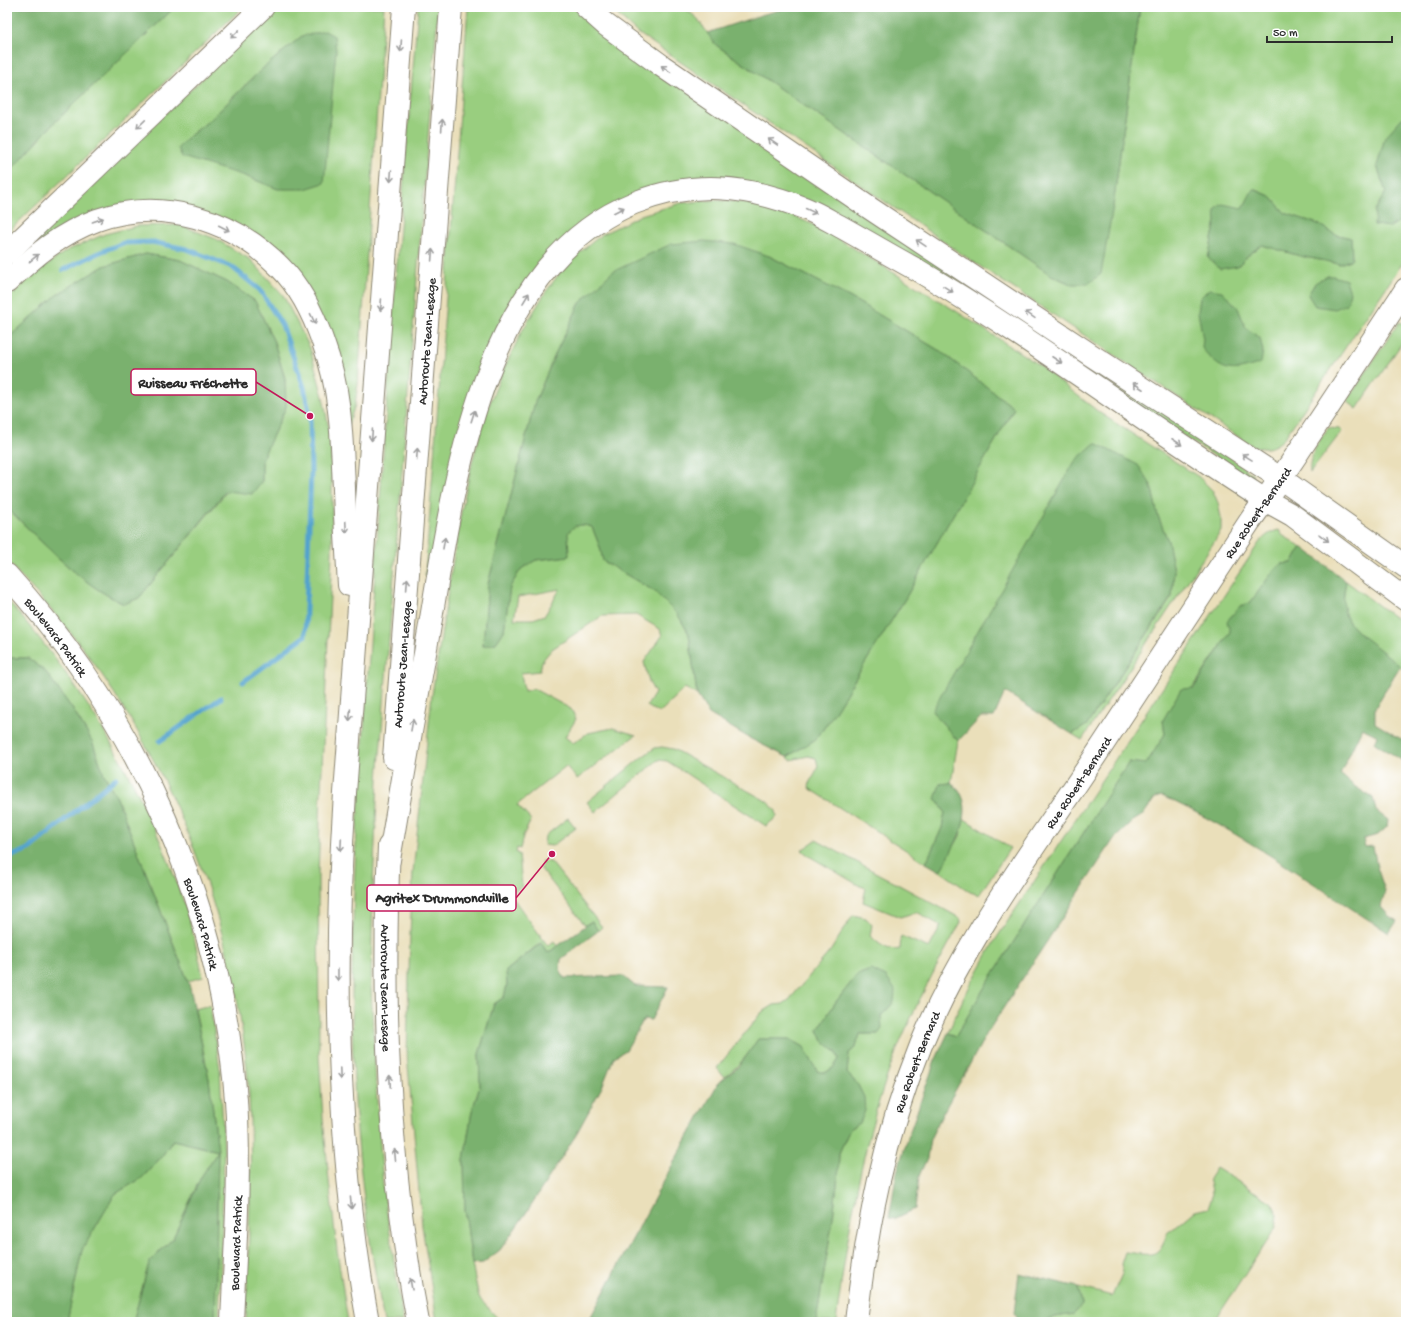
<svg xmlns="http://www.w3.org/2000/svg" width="1413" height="1329" viewBox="0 0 1413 1329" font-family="'Gochi Hand',sans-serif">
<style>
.green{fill:#99ce7f;stroke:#627c55;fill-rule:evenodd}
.forest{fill:#7ab16e;stroke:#526e4c}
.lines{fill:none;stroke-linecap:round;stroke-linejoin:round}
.stream{stroke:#52a3cd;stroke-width:5}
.minor-casing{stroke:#8a8572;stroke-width:24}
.major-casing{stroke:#8a8572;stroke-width:24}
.highway-casing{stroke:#8a8572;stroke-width:24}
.minor{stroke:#fff;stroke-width:22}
.major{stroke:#fff;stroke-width:22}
.highway{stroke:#fff;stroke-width:22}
.oneway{stroke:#a0a0a0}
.labels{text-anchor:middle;stroke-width:3;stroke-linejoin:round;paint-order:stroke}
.street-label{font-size:13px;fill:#2b2b2b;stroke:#fff}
.leader{fill:none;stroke:#c2185b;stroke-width:1.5}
.callout-dot{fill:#c2185b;stroke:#fff;stroke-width:1.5}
.callout{fill:#fff;stroke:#c2185b;stroke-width:1.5}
.callout-label{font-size:14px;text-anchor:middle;font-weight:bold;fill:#2b2b2b}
</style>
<rect width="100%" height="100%" fill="#fff"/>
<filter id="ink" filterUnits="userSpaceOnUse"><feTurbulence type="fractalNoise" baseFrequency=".025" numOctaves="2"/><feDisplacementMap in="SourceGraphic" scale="8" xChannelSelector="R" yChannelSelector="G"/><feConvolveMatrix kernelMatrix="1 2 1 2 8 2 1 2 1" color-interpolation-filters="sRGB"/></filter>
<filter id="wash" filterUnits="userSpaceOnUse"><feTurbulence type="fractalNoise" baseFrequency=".012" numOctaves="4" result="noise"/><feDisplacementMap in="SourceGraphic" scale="16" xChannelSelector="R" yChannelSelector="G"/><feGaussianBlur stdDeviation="0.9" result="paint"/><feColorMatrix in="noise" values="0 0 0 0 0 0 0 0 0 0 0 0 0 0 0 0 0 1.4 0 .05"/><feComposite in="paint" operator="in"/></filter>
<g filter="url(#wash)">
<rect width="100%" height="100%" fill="#eadfba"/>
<!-- green -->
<g class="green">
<polygon points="175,7 243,7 7,233 7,174 55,122"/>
<path d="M276,7H384L358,384L355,405L348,425L280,255L140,203L7,273V262L246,38ZM302,36L278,189L245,176L187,138L211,119L261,70Z"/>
<path d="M418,7H438L378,780L373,884L371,987L376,1086L383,1186L403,1322H384C375,1272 366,1222 361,1172C349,1064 351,954 356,845L393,313Z"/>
<polygon points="468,7 573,7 593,25 1225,453 1253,475 1251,479 831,213 668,185 526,283 429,577 425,576"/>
<path d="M609,7H683L697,18L716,45L1051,275L1071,284L1113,206L1140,7H1406V118H1402L1377,166L1386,192L1375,210L1390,227L1406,217V258L1283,440C1270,450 1264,450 1249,444L966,257L635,31ZM1254,189L1270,196L1285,213L1318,224L1334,234L1351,238L1352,259L1340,264L1300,256L1262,245L1248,255L1238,266L1208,258L1216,221L1243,208Z"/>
<path d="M714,200L750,203L781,211L819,227L956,311L1039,365L1100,413L1199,477L1213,491L1218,503L1221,518V530L1216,539L1082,740L1072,734L1087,725L1172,597L1174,571L1168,541L1158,516L1151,485L932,711L958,741L951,783L940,784L938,801L945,812L942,828L926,863L809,788L810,781L814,776L818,766L816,758L808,756L791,760L787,757L816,739L829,721L905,599L1014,408L940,351L851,298L769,256L580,303L557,350L535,402L488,584L483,646L496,643L504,631L510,587L521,569L536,560L568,556L567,533C576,523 581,524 592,527L600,547L603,561L654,591L678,615L689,634L697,695L685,688L659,713L647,706L655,693L649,682L644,662L662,636L660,629L636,615L602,616L552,649L542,661L540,671L521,673L524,691L534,689L571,709L576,719L565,737L573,743L588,733L613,728L636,735L577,779L566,766L517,805L531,820L523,836L520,849L517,848L516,853L519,854L522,886L510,894L548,946L554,941L557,946L548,953L540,943L506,971L507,985L504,997L494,1004L479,1054L480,1086L472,1111L464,1160L465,1210L472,1264L479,1298L501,1322H437L422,1226L407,1054L410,934L413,872L432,695L449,585L461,513L473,459L487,410L501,375L521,333L545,293L567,263L601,235L641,215L681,203ZM560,589L545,615L533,619H514L518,597Z"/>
<path d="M180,225L216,239L251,260L283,295L310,348L323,397L330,435L332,474V553L321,790L318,877L319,1056L323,1118L329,1181L337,1250L348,1322H246C248,1246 253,1170 249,1094C239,942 185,794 98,669C71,630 39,596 7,561V508C43,542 78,583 124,604L139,598L227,491L262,481V459L286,407L285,378L274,342L255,301L227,282L180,260L146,254L104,266L58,294L7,339V299L35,274L66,251L105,234L137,226Z"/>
<polygon points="1399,322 1406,324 1406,337 1357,409 1347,401"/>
<path d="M1328,428L1339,429L1342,431L1310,473C1308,455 1319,442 1328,428Z"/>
<path d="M1279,530L1282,535L1302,547L1292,563L1281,564L1274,570L1250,603L1240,606L1230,632L1193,688L1163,720L1165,734L1146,765L1129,762L986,985L956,1036L948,1033L964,997L994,942L1259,543C1265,536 1270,532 1279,530Z"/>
<path d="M1346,581L1406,626V671C1396,664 1387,655 1377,648C1349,626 1338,619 1346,581Z"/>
<path d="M7,600C86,688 147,794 185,906C192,929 198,953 203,977L188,981L117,798L104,774L92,741L73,710L45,671L28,658H7Z"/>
<polygon points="662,747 673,749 768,802 776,811 777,817 766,826 667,761 658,760 595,812 587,802 642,757 655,748"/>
<polygon points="568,818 576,828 552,846 544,845 545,836"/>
<polygon points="963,818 1010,848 979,895 970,892 940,871 960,836"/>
<path d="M816,840L960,918L961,922C938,963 916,1004 898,1047C863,1134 848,1230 836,1322H816L833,1217L838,1177L839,1153L850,1129L860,1123L858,1085L847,1073L849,1053L856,1047L860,1034H878L881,1016L894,1002L871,970L857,975L835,1003L818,1030L823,1041L836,1052L839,1059L834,1067L825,1073L817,1071L804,1047L790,1039H758C748,1055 739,1066 724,1077L717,1068L761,1013L774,1005L783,1004L790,999L831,950L853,915L866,918L872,925L870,936C879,944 888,952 900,949L901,936L929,948L941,926L917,912L900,917L863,902L866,888L860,886L809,856L802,850Z"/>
<polygon points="542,861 551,862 602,927 598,931 592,921 585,925 541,869"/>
<polygon points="210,1005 220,1069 224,1151 219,1322 215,1322 218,1151 201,1177 173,1238 149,1263 133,1322 67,1322 82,1250 115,1194 142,1178 162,1156 173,1140 218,1151 209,1079 195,1009"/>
<path d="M1216,1168L1268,1200L1272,1203L1278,1215L1276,1227L1214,1322H1046L1055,1317L1074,1314L1082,1305L1078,1287L1112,1296L1123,1272L1121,1264L1125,1252C1153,1255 1158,1260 1168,1231L1176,1227L1195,1211L1208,1208C1213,1196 1213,1192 1209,1179Z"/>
</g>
<!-- forest -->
<g class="forest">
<polygon points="12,7 175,7 55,122 7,174 7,15 11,15"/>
<polygon points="791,7 1140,7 1113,206 1101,274 1088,284 1071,284 1051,275 716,45 707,33 761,15"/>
<polygon points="325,31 334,36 336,50 324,183 305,189 278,189 245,176 182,157 178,148 187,138 211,119 261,70 302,36"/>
<polygon points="1402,118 1406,118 1406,217 1390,227 1374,225 1375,210 1386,192 1377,166 1385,137"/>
<polygon points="1253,189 1270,196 1285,213 1318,224 1334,234 1351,238 1352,259 1340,264 1300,256 1262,245 1248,255 1238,266 1220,269 1208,258 1216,221 1215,210 1222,204 1243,208"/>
<path d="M704,241L734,244L769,256L851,298L940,351L1014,408L905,599L829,721L816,739L787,757L751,739L709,714L697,695L689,634L678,615L654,591L603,561L600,547L592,527C581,524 576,523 568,533L569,556L536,560L521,569L510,587L504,631L496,643L483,646L488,584L535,402L557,350L580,303L612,272L671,244Z"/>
<path d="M146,254L180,260L227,282L255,301L274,342L285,379L286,407L262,459V481L252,494L226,491L139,598L124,604C78,583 43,542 7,508V339L58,294L104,266Z"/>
<polygon points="1327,276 1333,276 1346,280 1350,292 1347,304 1335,309 1315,306 1308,295 1315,283"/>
<path d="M1209,289L1222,291L1238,308L1246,328L1260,338L1263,351L1261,363C1232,373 1222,374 1202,348L1203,339L1198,312L1200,298Z"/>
<polygon points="1095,443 1138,465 1151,485 1158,516 1168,541 1174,571 1172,596 1087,725 1072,734 1005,692 994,717 981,717 958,741 932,711 1075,461"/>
<path d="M1302,547L1346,581C1338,620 1349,626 1378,648C1386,654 1393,660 1400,666L1375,708V723L1406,742V763L1375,743L1378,736L1362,728L1340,774L1354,786L1373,798L1376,811L1388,820L1387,827L1378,835L1363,839L1365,847L1373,846L1377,867L1385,891L1381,907L1389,916L1397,921L1389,933C1315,886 1242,832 1162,796L1155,798L1143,815L1133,821L1114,839L987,1033L944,1111L930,1139L927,1158L919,1176L915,1209L894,1219L889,1218L897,1172L909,1134L935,1061L948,1033L956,1036L986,985L1129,762L1146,764L1165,734L1163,720L1181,689L1194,688L1230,632L1227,621L1240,606L1250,603L1274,570L1281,564L1292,563Z"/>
<polygon points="7,658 28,658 45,671 73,710 92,741 104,774 117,798 190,987 209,1079 218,1151 215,1322 133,1322 149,1263 173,1238 201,1177 218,1151 173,1140 162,1156 142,1178 115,1194 82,1250 67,1322 7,1322"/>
<path d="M951,783C954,786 959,788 960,792C975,816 952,850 940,871L926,863L942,828L945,812L938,801L935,799L940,784Z"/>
<polygon points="592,921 598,931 561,959 560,969 564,978 623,976 635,986 668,987 651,1020 644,1019 626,1050 614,1057 602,1087 574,1138 526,1213 500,1250 483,1263 472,1264 465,1210 464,1160 472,1111 480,1086 479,1054 494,1004 504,997 507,985 506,971 541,943 548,953"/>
<path d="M871,970L886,977L895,990L894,1002L881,1016L882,1029L878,1034H860L856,1047L849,1053L847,1073L858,1085L864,1097L865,1111L860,1123L850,1129L839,1153L838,1177L833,1217L816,1322H588L669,1171L717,1085C723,1078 730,1074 737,1068C745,1059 751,1049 758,1039H790L804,1047L817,1071L825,1073L834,1067L839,1059L836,1052L823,1041L818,1030L835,1003L857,975Z"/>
<polygon points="1019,1273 1078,1287 1082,1305 1074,1314 1055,1317 1046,1322 1017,1322 1017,1317 1014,1313"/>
</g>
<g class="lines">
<!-- stream -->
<g class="stream">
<polyline points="63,270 98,253 123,243 152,242 187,249 232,267 260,290 282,325 304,387 310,416 311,472 305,636 243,682"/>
<polyline points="160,741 221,698"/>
<polyline points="7,857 12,856 29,849 116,778"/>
</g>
</g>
</g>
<g filter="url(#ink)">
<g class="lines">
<defs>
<g id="minor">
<path id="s1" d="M7,575C138,719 221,905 236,1100C241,1173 235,1248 232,1322"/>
<path id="s2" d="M856,1322C867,1224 884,1137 921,1045C964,940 1034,849 1096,755C1147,677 1198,599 1250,521C1267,497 1285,473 1301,448C1337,395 1371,342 1406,289"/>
</g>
<g id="major">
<polyline points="1280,478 1406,567"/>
<polyline points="1265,500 1292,515 1406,600"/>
</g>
<g id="highway">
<polyline points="586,7 606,25 662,66 868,207 1091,355 1280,478"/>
<polyline points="7,253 263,7"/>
<path d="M7,282C34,256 61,233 97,220C161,197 233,219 280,267C300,287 314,316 323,342C341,390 342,439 344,489C345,521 347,553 349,585"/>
<path id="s3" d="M394,758L451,7"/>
<path id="s4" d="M389,846C382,1005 388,1166 418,1322"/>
<path d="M389,860C402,784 415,707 429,631C453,488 481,265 634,203C693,180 746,185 804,208C817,213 830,221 843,228C868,242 893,257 919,271C1038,342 1148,426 1265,500"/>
<path d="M368,1322C336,1147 333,969 345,793L404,7"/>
</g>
</defs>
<!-- minor casing -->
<use href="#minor" class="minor-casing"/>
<!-- major casing -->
<use href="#major" class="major-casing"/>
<!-- highway casing -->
<use href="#highway" class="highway-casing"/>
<!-- minor -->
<use href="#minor" class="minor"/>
<!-- major -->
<use href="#major" class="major"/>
<!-- highway -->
<use href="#highway" class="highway"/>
</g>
<!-- one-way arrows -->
<defs><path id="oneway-shaft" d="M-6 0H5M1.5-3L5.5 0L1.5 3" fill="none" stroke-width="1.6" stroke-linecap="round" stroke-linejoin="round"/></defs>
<g class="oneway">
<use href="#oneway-shaft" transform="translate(235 34) rotate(136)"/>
<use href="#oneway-shaft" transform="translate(401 46) rotate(94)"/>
<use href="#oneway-shaft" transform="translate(666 69) rotate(-145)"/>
<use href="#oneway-shaft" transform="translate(141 124) rotate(136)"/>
<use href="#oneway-shaft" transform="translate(442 125) rotate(-86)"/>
<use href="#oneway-shaft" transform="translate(773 142) rotate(-146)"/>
<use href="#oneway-shaft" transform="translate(391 176) rotate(94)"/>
<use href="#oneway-shaft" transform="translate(619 210) rotate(-27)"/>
<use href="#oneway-shaft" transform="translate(811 211) rotate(25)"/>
<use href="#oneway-shaft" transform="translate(98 220) rotate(-19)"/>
<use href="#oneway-shaft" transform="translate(224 228) rotate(27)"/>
<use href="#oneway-shaft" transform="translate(921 243) rotate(-146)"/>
<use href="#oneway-shaft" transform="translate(432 255) rotate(-86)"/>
<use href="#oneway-shaft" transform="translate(34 258) rotate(-39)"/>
<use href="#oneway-shaft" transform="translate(948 289) rotate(31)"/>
<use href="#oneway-shaft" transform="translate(526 298) rotate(-59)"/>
<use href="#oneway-shaft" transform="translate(381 305) rotate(94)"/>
<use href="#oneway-shaft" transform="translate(1030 315) rotate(-146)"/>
<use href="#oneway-shaft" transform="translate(313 319) rotate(64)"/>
<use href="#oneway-shaft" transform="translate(1057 360) rotate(33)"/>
<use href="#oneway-shaft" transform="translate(1138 386) rotate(-147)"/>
<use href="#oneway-shaft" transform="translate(473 416) rotate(-72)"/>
<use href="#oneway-shaft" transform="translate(372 435) rotate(94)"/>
<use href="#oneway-shaft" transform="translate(1177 442) rotate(33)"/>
<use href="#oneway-shaft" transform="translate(417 454) rotate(-86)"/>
<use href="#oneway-shaft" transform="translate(1247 457) rotate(-148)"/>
<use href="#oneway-shaft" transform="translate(346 527) rotate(87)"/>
<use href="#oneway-shaft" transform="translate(1324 538) rotate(37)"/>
<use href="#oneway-shaft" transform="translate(444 543) rotate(-80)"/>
<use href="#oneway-shaft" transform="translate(407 584) rotate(-86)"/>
<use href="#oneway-shaft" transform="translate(350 715) rotate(94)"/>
<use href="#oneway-shaft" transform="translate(412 725) rotate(-80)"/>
<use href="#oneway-shaft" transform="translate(341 845) rotate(93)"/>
<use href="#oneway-shaft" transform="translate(338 975) rotate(90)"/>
<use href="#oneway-shaft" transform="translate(340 1074) rotate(88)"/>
<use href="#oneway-shaft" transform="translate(390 1081) rotate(-93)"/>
<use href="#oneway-shaft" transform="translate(395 1155) rotate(-95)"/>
<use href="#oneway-shaft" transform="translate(351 1203) rotate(84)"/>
<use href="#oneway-shaft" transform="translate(411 1284) rotate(-100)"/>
</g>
</g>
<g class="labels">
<!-- street labels -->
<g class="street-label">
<text dy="5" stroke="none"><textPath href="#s3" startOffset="418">Autoroute Jean-Lesage</textPath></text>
<text dy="5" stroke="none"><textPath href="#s2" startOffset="916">Rue Robert-Bernard</textPath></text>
<text dy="5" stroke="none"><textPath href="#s1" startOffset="79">Boulevard Patrick</textPath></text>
<text dy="5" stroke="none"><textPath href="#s3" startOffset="94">Autoroute Jean-Lesage</textPath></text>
<text dy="5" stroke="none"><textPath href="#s2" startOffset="592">Rue Robert-Bernard</textPath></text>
<text dy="5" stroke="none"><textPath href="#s1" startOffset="403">Boulevard Patrick</textPath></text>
<text dy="5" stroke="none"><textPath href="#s4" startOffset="142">Autoroute Jean-Lesage</textPath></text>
<text dy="5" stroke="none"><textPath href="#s2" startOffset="268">Rue Robert-Bernard</textPath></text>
<text transform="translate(235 1243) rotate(-88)" y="5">Boulevard Patrick</text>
</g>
</g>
<!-- callouts -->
<path class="leader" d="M310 416L256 382M552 854L516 898"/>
<g class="callout-dot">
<circle cx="310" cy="416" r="4"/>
<circle cx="552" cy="854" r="4"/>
</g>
<g class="callout">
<rect x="131" y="369" width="125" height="26" rx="4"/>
<rect x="367" y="885" width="149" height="26" rx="4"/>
</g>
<g class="callout-label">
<text x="193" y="387">Ruisseau Fréchette</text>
<text x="442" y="902">Agritex Drummondville</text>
</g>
<!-- margin -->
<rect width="1413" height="1329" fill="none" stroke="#fff" stroke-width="24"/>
<!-- scale -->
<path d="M1267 36v6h125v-6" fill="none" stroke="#2b2b2b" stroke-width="2"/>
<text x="1273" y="36" font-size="12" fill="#2b2b2b" stroke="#ffffff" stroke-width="3" paint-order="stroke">50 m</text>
</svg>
